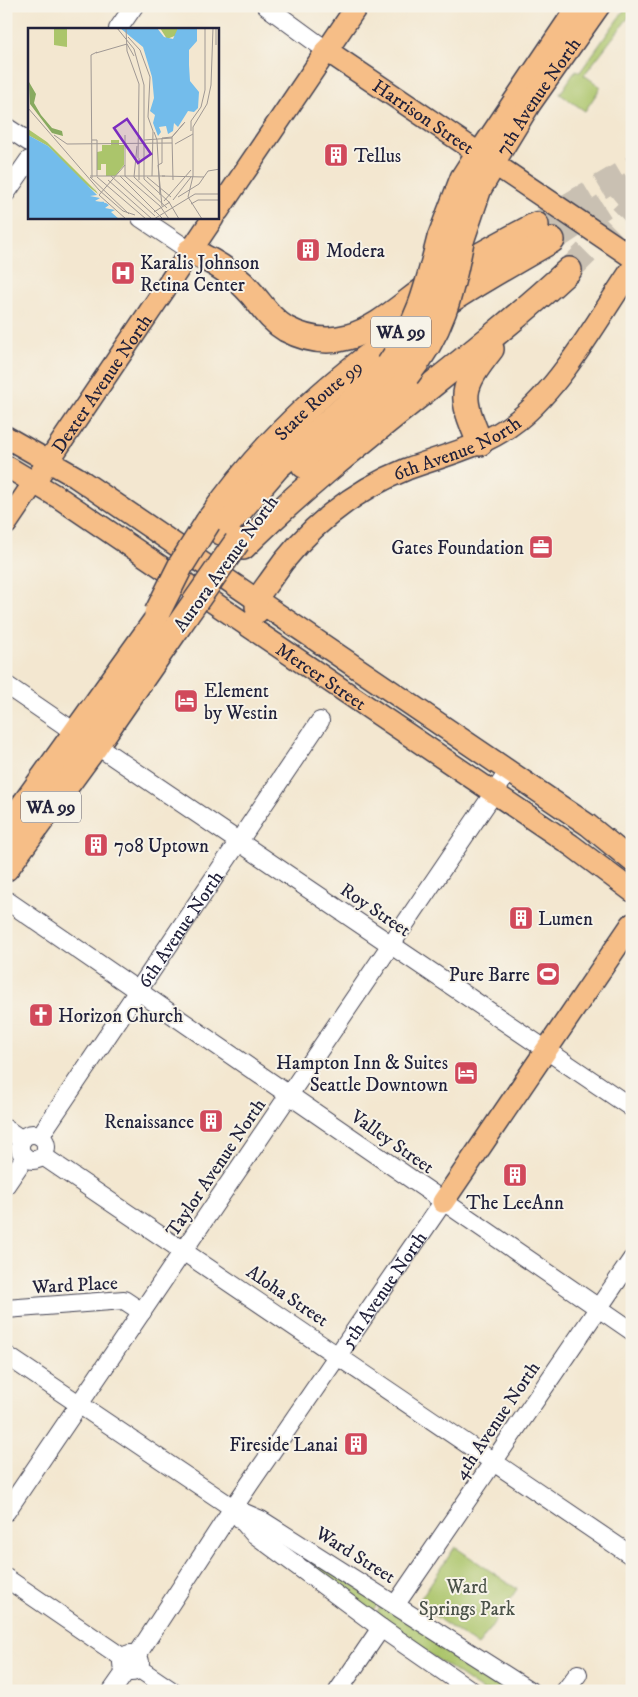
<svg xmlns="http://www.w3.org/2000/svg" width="638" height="1697" viewBox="0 0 638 1697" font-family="'IM FELL DW Pica',serif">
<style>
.green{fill:#abc56b;stroke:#667453}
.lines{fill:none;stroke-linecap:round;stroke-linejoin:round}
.highway-tunnel{stroke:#c9c0b2;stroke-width:25;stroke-dasharray:25 12;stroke-linecap:butt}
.minor-casing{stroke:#414051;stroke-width:20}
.major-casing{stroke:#414051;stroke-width:24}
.highway-casing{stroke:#414051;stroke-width:28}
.minor{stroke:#fff;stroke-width:18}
.major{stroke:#f6be87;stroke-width:21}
.highway{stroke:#f6be87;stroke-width:25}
.highway-bridge-casing{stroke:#414051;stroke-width:28;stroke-linecap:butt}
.highway-bridge{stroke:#f6be87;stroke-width:25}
.labels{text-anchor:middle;stroke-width:4;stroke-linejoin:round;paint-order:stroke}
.shield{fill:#f7f3e8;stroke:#62616f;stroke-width:1}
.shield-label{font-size:18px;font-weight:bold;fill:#22223b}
.street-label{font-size:19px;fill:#22223b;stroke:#f7f3e8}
.poi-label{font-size:19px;fill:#22223b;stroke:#f7f3e8;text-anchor:start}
.park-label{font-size:19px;fill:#4b5349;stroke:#f7f3e8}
.inset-river{fill:none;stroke:#73bceb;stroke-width:2.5}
.inset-road{fill:none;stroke:#9f9894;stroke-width:1}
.view{fill:#7b2cbf;fill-opacity:0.15;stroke:#7b2cbf;stroke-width:2.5}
.inset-edge{fill:none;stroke:#22223b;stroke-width:2.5}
</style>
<rect width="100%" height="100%" fill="#f7f3e8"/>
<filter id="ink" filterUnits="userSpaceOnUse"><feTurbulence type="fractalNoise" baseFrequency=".02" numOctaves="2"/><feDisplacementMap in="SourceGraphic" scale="10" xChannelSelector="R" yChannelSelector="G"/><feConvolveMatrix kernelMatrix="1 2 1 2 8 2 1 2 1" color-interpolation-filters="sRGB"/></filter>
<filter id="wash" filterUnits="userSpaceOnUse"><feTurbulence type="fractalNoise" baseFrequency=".0096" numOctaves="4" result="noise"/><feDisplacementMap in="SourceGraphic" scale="20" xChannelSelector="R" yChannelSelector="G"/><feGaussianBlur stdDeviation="1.12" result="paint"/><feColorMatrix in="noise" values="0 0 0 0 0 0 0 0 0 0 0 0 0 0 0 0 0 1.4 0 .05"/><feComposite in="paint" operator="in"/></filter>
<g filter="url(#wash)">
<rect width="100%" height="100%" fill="#f3e7d0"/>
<!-- green -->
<g class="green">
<polygon points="627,6 632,6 632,13 584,75 601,87 585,111 560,94 576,70 580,72"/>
<polygon points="256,1525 380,1601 371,1614"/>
<polygon points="455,1547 517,1589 478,1646 417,1604"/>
<polygon points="383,1603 516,1691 483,1691 374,1616"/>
</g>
</g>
<g filter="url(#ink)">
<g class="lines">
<!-- highway-tunnel -->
<g class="highway-tunnel">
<polyline points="536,225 632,168"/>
<polyline points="552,240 604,206 632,183"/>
<polyline points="569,270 632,207"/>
</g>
<defs>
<g id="minor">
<polyline points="266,6 326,50"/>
<polyline points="118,29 134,6"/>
<polyline points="6,127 29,142"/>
<polyline points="6,193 29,160"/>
<polyline points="141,218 190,251"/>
<polyline points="6,685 76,733"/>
<polyline points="96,745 632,1108"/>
<polyline points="6,900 632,1331"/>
<polyline points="6,1129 22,1140"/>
<circle cx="33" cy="1147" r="13"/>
<path id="s1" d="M40,1136L320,721"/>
<polyline points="43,1156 632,1556"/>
<polyline points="6,1185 25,1157"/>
<polyline points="6,1309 124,1300 142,1312"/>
<polyline points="6,1355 233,1508 261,1520 530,1691"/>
<polyline points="234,1511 253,1533 381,1628 472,1691"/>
<polyline points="6,1512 508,772"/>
<polyline points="6,1578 123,1658"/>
<polyline points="396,1604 632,1259"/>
<circle cx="131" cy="1663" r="9"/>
<path id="s2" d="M137,1655L233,1508L443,1202"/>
<polyline points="138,1668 172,1691"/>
<polyline points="112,1691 126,1671"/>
<polyline points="338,1691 381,1628"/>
<polyline points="565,1691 578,1674"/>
</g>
<g id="major">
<path id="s3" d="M326,50L632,257"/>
<polyline points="479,153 578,6"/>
<path id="s4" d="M494,163L530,104L599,6"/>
<polyline points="218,211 357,6"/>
<polyline points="6,437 76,477 588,825 632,861"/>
<path id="s5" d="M6,466L61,499L571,845L632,891"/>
<path id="s6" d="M6,524L213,218"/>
<path id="s7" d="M258,612C251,602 265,588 271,579C304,530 352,491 407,469C445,455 486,446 518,420C563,384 599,317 632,269"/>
<polyline points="443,1202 632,924"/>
</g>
<g id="highway">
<polyline points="440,238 463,178 479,153"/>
<polyline points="461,241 479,188 494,163"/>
<path d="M190,251C214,261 235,274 252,294C263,307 271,320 286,329C305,339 327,343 348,337C379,329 405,302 431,285C464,263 501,244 536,225"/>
<path d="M480,443C460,395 459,390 491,349"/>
<polyline points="304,465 377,405 407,375"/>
<path id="s8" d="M208,522C298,391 416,317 552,240"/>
<polyline points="221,532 277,467 362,392 389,365"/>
<path d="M243,547C344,446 464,367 569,270"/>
<polyline points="6,830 160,615"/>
<polyline points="6,868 96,745 177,628"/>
</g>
</defs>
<!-- minor casing -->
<use href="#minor" class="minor-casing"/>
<!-- major casing -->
<use href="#major" class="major-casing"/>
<!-- highway casing -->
<use href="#highway" class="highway-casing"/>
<!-- minor -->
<use href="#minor" class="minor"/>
<!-- major -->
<use href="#major" class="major"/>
<!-- highway -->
<use href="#highway" class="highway"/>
<defs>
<g id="highway-bridge">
<path d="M389,365C420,321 427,289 440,238"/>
<path d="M407,375C442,333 451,293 461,241"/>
<polyline points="157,613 181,565 208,522"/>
<polyline points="177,628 237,542"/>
</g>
</defs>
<!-- highway-bridge casing -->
<use href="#highway-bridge" class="highway-bridge-casing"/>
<!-- highway-bridge -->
<use href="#highway-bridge" class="highway-bridge"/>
</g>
</g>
<!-- icons -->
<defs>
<symbol id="building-square" viewBox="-11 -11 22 22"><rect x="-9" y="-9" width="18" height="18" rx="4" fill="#d1495b" stroke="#f7f3e8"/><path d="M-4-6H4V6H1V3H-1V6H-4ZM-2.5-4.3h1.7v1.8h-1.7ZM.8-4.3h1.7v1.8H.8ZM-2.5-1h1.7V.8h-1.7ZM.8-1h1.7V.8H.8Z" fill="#fff"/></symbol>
<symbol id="hospital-square" viewBox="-11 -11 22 22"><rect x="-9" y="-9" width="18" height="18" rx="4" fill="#d1495b" stroke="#f7f3e8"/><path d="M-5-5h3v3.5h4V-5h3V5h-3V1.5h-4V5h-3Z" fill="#fff"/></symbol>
<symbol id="office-square" viewBox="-11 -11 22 22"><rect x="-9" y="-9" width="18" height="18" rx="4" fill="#d1495b" stroke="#f7f3e8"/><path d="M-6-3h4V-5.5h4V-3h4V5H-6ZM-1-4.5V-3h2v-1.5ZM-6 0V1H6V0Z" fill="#fff"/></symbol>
<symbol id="hotel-square" viewBox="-11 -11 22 22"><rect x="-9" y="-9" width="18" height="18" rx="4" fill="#d1495b" stroke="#f7f3e8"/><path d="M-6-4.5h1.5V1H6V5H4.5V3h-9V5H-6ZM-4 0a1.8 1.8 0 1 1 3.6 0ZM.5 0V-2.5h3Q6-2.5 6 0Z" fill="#fff"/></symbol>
<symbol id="stadium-square" viewBox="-11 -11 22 22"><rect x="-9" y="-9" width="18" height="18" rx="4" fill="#d1495b" stroke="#f7f3e8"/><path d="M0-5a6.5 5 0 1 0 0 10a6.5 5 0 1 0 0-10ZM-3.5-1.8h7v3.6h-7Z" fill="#fff"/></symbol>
<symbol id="church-square" viewBox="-11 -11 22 22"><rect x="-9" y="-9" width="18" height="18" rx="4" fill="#d1495b" stroke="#f7f3e8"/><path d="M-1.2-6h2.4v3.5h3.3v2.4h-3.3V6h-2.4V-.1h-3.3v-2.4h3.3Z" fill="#fff"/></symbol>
</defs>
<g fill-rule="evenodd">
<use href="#building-square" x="322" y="141" width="28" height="28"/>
<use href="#building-square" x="294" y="236" width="28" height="28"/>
<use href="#hospital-square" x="109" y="259" width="28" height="28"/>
<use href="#office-square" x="527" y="533" width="28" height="28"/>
<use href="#hotel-square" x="172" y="687" width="28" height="28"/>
<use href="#building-square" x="82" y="831" width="28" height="28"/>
<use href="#building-square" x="507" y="904" width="28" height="28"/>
<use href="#stadium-square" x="534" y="960" width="28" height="28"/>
<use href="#church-square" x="27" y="1001" width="28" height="28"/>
<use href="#hotel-square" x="452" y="1059" width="28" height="28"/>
<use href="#building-square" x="197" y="1107" width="28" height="28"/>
<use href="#building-square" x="501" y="1161" width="28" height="28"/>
<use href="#building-square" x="342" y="1430" width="28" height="28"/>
</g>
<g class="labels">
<!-- shield labels -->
<g class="shield">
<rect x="371" y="316.5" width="60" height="31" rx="4"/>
<rect x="21" y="791.5" width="60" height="31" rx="4"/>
</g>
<g class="shield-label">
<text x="401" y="338">WA 99</text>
<text x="51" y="813">WA 99</text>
</g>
<!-- street labels -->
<g class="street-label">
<text dy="7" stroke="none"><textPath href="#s4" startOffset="80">7th Avenue North</textPath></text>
<text dy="7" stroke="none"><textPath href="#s3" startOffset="118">Harrison Street</textPath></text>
<text dy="7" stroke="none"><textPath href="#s6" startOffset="170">Dexter Avenue North</textPath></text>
<text dy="7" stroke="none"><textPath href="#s8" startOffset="165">State Route 99</textPath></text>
<text dy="7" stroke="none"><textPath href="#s7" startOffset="269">6th Avenue North</textPath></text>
<text transform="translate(225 563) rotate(-54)" y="7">Aurora Avenue North</text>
<text dy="7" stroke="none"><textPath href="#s5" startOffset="379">Mercer Street</textPath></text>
<text transform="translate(376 909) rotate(34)" y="7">Roy Street</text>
<text dy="7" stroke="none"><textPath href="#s1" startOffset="250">6th Avenue North</textPath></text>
<text transform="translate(393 1141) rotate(35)" y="7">Valley Street</text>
<text transform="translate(215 1167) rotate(-56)" y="7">Taylor Avenue North</text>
<text transform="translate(75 1284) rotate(-3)" y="7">Ward Place</text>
<text dy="7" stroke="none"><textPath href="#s2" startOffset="441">5th Avenue North</textPath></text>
<text transform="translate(288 1295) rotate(34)" y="7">Aloha Street</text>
<text transform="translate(496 1420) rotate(-56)" y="7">4th Avenue North</text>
<text transform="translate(356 1554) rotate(32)" y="7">Ward Street</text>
</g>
<!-- poi labels -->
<g class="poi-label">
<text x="354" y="162">Tellus</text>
<text x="326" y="257">Modera</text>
<text x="140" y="269">Karalis Johnson<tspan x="140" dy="22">Retina Center</tspan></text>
<text x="524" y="554" text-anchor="end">Gates Foundation</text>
<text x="204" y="697">Element<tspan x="204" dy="22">by Westin</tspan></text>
<text x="114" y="852">708 Uptown</text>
<text x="538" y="925">Lumen</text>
<text x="530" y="981" text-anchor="end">Pure Barre</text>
<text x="58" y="1022">Horizon Church</text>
<text x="448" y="1069" text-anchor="end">Hampton Inn &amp; Suites<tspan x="448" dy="22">Seattle Downtown</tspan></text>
<text x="194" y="1128" text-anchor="end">Renaissance</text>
<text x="515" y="1209" text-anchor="middle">The LeeAnn</text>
<text x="338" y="1451" text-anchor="end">Fireside Lanai</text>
</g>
<!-- park labels -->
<g class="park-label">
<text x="467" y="1593">Ward<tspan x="467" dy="22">Springs Park</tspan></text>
</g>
</g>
<!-- overview -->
<g transform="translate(28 28)">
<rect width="191" height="191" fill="#f3e7d0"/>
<path d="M26,0H39V19L26,17ZM132,0H150L149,7L139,11ZM0,101L19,114L68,163L64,156L70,166L52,152L20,118L0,107ZM83,112H91V117H96V137L87,148H78V136H73V142H69V124L74,123V117H83Z" fill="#abc56b"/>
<path d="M1,54L8,66L6,75L13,87L24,100L34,103L35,108L24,105L2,76Z" fill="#88aa5f"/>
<path d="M92,0H129L136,9L145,11L150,0H169V13L161,22V37L162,53L171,64L170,80L166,84L160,83L150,99L146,95L145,103L140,106L138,98L131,99L133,104L130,108L125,95L127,87L122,83L126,70L124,49L115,19ZM0,107L20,118L69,167L62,168L72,170L67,173L78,175L81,177L77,180L87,182L83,184L91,191H0Z" fill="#73bceb"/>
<path class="inset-river" d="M0,175H76"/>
<path class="inset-road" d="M89,0L106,21L116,57V151L141,174L151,191M98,0L99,23L111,56L110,130M188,0V17M100,9L112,22L122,49L120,89L125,103L124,148M68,25L99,16L106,28M0,80L71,162L95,183L107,187M163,103V93L173,79L177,62V0M126,104L129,112L132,167M26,107L39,116L144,115M64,112H69V148M116,112L144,110M147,116L165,106M109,118L106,149L139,180M111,130V152M97,137L71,167L98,191M62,148H137M83,148L127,188M92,148L135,191M97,148L132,178L141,191M97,148V107M134,148L176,149M62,149L101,186M69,149L118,191M119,149L143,169M64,150L63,27L69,24M80,152L124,191M145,152L144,109L157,94M150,169L171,156L180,143L192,141M160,169L174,191M160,169L165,148V99L179,76L183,57L185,0M145,172L163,149M136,173L163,142M163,176L170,172H192M134,178L130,137L134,135V110L144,109L156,95M126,184L142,174M126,191L167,166H192"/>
<path class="view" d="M99,91L123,126L110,135L86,100Z"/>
<rect width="191" height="191" class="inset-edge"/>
</g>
<!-- margin -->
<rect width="638" height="1697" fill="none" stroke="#f7f3e8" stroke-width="25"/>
</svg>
